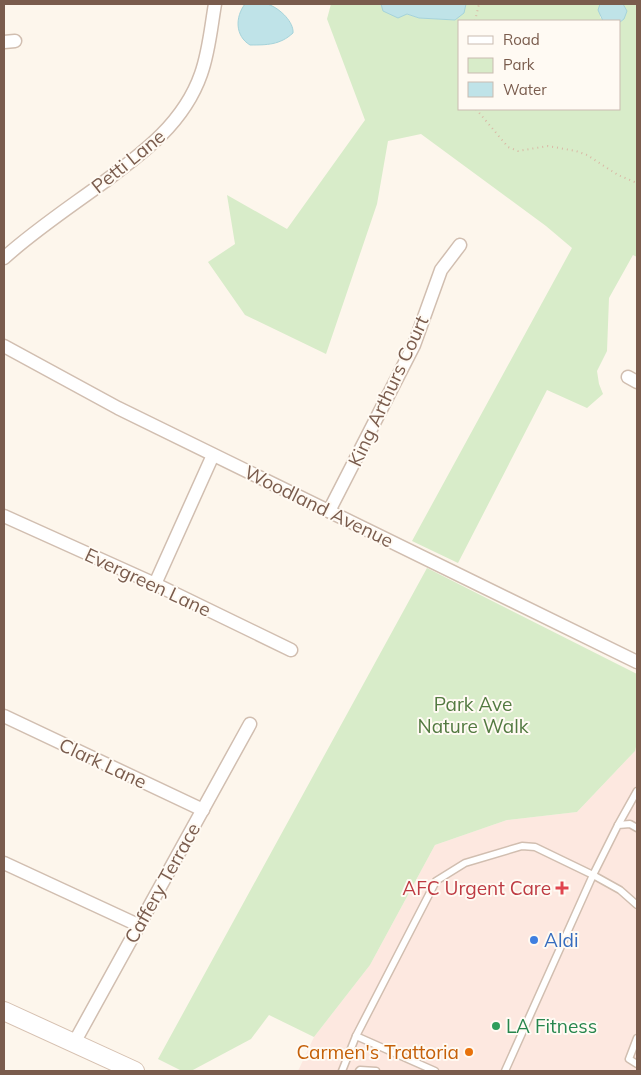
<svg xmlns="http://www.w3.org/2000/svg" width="641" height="1075" viewBox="0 0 641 1075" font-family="Mulish,sans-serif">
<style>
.commercial{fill:#fde8e0}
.green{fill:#d8ecc9}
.water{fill:#bfe3e8;stroke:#a5d3da}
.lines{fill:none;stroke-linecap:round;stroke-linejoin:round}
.lane-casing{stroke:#d1beb0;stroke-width:9}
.street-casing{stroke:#d1beb0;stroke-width:15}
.secondary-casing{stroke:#d6c0b0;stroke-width:20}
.path{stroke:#d9b8a5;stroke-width:2;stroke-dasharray:1 4;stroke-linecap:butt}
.lane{stroke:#fff;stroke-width:6}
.street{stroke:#fff;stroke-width:12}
.secondary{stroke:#fff;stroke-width:18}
.health-dot{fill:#e0444e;stroke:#fffaf3;stroke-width:2}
.shop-dot{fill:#3f7fe0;stroke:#fffaf3;stroke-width:2}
.leisure-dot{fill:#2e9e5b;stroke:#fffaf3;stroke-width:2}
.food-dot{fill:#e8710a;stroke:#fffaf3;stroke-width:2}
.labels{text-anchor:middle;stroke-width:4;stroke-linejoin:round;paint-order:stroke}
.street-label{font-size:19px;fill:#7a5c4d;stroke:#fffaf3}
.park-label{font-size:19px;fill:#537a41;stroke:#fffaf3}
.health-label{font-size:19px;fill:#be3a42;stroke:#fffaf3;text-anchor:end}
.shop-label{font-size:19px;fill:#366cbe;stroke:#fffaf3;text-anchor:start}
.leisure-label{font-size:19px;fill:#27864d;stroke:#fffaf3;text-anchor:start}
.food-label{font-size:19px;fill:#c56008;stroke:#fffaf3;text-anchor:end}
</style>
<rect width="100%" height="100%" fill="#fdf6ec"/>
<!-- commercial -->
<polygon class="commercial" points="637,743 637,1071 298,1071 314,1037 370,965 435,845 507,820 577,812 635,751"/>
<!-- green -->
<g class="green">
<polygon points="331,4 381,4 381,6 419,18 455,20 466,4 600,4 600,17 603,21 460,21 460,109 620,109 620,22 624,19 623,4 637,4 637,257 633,255 609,298 607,351 597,371 599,384 603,394 587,408 547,390 458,563 412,541 572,248 546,226 421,134 388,141 377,204 326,354 245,315 208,262 235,244 227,195 287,229 365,120 327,19"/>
<polygon points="427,568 637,674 637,743 635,751 577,812 507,820 435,845 370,965 314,1037 269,1015 251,1039 191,1071 182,1071 158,1059"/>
</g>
<!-- water -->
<g class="water">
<path d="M245,4C252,4 264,2 270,5C280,9 294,22 293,33C280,45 267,45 250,45C235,36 235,17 245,4Z"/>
<polygon points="381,4 466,4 464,13 455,20 419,18 407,14 398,18 383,11"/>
<polygon points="600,4 623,4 627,11 624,19 620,22 603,21 598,10"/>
</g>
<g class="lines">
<defs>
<g id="lane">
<polyline points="618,825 637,791"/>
<polyline points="356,1036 436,881 465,863 522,846 535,847 593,875 618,825 630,824 637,828"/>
<polyline points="637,1038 629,1059 637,1064"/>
<polyline points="342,1071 356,1036 435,1071"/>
<polyline points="359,1071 360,1070 376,1071"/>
<polyline points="505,1071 593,875 620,890 637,905"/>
</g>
<g id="street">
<polyline points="4,42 15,41"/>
<path d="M4,258C35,230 70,207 104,182C143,153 184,123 201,74C209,52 211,27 215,4"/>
<polyline points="4,346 118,408 637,662"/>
<polyline points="628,377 637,382"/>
<polyline points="329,511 414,345 441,270 460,245"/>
<polyline points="4,516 155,584 291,650"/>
<polyline points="155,584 213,455"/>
<polyline points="4,716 203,810"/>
<polyline points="4,863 138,925"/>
<polyline points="74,1043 250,724"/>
</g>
<polyline id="secondary" points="4,1011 135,1071"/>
</defs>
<!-- lane casing -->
<use href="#lane" class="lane-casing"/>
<!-- street casing -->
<use href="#street" class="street-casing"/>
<!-- secondary casing -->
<use href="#secondary" class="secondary-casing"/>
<!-- path -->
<g class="path">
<polyline points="475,21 479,4"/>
<polyline points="476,109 508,147 518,151 548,146 576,151 587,155 618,175 637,183"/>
</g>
<!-- lane -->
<use href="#lane" class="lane"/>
<!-- street -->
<use href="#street" class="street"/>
<!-- secondary -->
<use href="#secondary" class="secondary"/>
</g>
<!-- markers -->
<path class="health-dot" d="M559.5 880.5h5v5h5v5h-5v5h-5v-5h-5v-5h5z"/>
<circle class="shop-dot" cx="534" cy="940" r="5"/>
<circle class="leisure-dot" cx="496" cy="1026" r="5"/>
<circle class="food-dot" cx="469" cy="1052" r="5"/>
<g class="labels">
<!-- street labels -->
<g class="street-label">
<text transform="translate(128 161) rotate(-39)" y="7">Petti Lane</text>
<text transform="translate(388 391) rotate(-65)" y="7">King Arthurs Court</text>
<text transform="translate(319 506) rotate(26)" y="7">Woodland Avenue</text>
<text transform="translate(148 582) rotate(25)" y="7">Evergreen Lane</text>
<text transform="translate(103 763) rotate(25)" y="7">Clark Lane</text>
<text transform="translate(162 883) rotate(-61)" y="7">Caffery Terrace</text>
</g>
<!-- park labels -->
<g class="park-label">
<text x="473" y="711">Park Ave<tspan x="473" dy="22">Nature Walk</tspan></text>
</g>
<!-- health labels -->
<g class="health-label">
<text x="551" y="895">AFC Urgent Care</text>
</g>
<!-- shop labels -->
<g class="shop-label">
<text x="544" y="947">Aldi</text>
</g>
<!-- leisure labels -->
<g class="leisure-label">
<text x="506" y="1033">LA Fitness</text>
</g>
<!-- food labels -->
<g class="food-label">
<text x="459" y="1059">Carmen's Trattoria</text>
</g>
</g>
<!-- border -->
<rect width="641" height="1075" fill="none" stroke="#7a5c4d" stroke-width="10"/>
<!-- legend -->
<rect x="458" y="20" width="162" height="90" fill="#fffaf3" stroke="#cabbb1"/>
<rect x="468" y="36" width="25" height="8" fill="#ffffff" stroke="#cabbb1"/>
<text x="503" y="45" font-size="15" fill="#7a5c4d">Road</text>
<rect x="468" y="58" width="25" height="15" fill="#d8ecc9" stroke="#cabbb1"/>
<text x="503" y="70" font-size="15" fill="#7a5c4d">Park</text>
<rect x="468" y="82" width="25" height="15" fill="#bfe3e8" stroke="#cabbb1"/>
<text x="503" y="95" font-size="15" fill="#7a5c4d">Water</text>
</svg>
